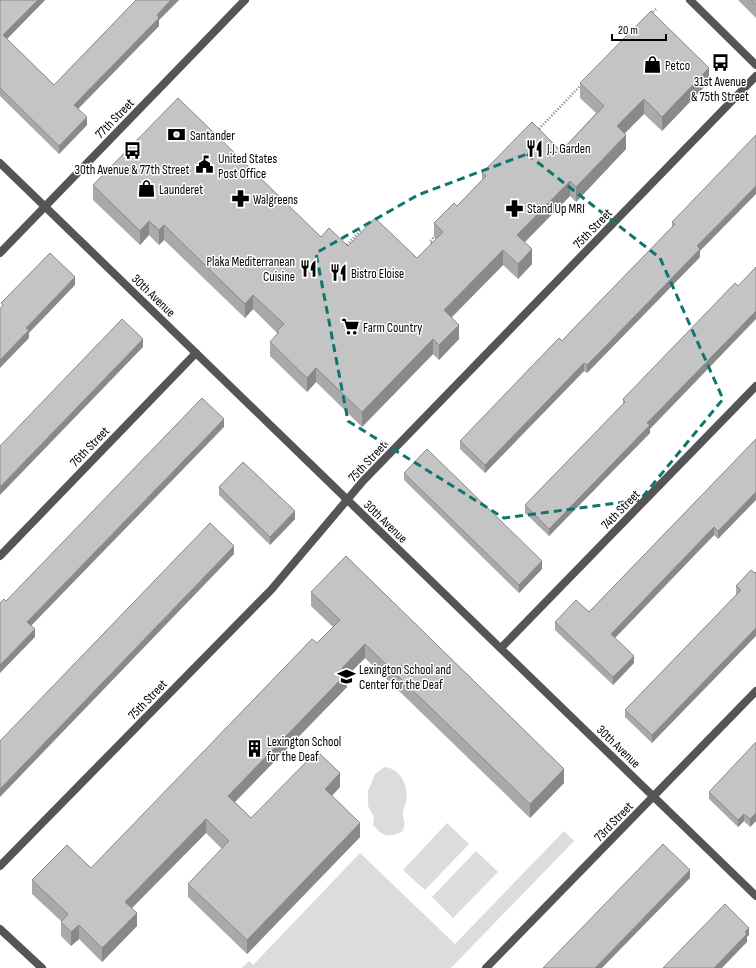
<svg xmlns="http://www.w3.org/2000/svg" width="756" height="968" viewBox="0 0 756 968" font-family="'Sofia Sans Condensed',sans-serif">
<style>
.green{fill:#dcdcdc}
.lines{fill:none;stroke-linecap:round;stroke-linejoin:round}
.path{stroke:#777;stroke-width:2.5;stroke-dasharray:1 2;stroke-linecap:butt}
.minor{stroke:#555;stroke-width:8}
.wall{fill:#a9a9a9}
.shaded-wall{fill:#898989}
.building{fill:#c4c4c4;stroke:#898989}
.marked{fill:none;stroke:#0f766e;stroke-width:3;stroke-dasharray:8 5;stroke-linejoin:round}
.labels{text-anchor:middle;stroke-width:3;stroke-linejoin:round;paint-order:stroke}
.poi-label{font-size:13px;fill:#000;stroke:#fff;text-anchor:start}
.street-label{font-size:13px;fill:#000;stroke:#fff}
</style>
<rect width="100%" height="100%" fill="#fff"/>
<!-- green -->
<g class="green">
<path d="M384,767C402,768 409,788 406,803C405,806 403,809 403,812C402,820 407,820 403,831C389,838 383,837 373,825L374,817L368,806V791L375,774Z"/>
<polygon points="447,823 469,844 425,890 403,870"/>
<polygon points="564,831 574,841 451,968 242,968 249,961 253,965 360,853 455,944"/>
<polygon points="476,851 498,872 453,918 432,897"/>
</g>
<g class="lines">
<!-- path -->
<g class="path">
<polyline points="651,14 657,8"/>
<polyline points="537,131 582,84"/>
<polyline points="434,245 430,241 436,235"/>
<polyline points="345,247 360,231 362,234"/>
</g>
<!-- minor -->
<g class="minor">
<polyline points="690,0 756,65"/>
<polyline points="0,163 756,896"/>
<polyline points="0,253 245,0"/>
<polyline points="0,556 196,353"/>
<polyline points="501,648 756,386"/>
<polyline points="0,866 271,590 363,481 756,76"/>
<polyline points="0,929 42,968"/>
<polyline points="486,968 756,691"/>
</g>
</g>
<!-- wall -->
<g class="wall">
<polygon points="0,0 45,0 7,39 54,85 136,0 179,0 159,20 159,26 78,109 87,125 59,154 0,96"/>
<polygon points="738,0 756,0 756,18"/>
<polygon points="709,82 662,131 644,114 625,133 626,149 576,202 570,196 525,242 532,264 518,279 503,265 452,317 459,339 439,360 433,354 362,427 316,382 307,392 270,356 270,342 277,334 277,333 253,309 245,318 164,240 159,245 149,235 140,245 93,200 93,185 321,237 348,246 417,258 436,239 434,238 434,223 457,206 482,180 482,173 561,151 596,113 580,98 580,83"/>
<polygon points="672,222 700,251 700,257 587,373 584,371 485,473 460,449 460,441 562,341 672,227"/>
<polygon points="623,399 650,429 650,433 549,536 525,513 525,505 623,404"/>
<polygon points="756,439 718,539 714,535 615,638 634,663 613,685 555,630 555,622 589,612"/>
<polygon points="404,473 542,569 519,593 404,480"/>
<polygon points="219,487 295,519 270,545 219,495"/>
<polygon points="755,573 652,743 625,717 625,710 737,594 736,594 736,586"/>
<polygon points="311,592 564,783 530,818 365,658 347,676 347,687 235,802 251,818 340,787 332,796 360,837 247,954 188,897 188,884 222,849 206,833 132,908 137,926 102,962 79,939 71,946 61,936 61,921 32,894 32,880 91,868 333,627 311,606"/>
<polygon points="709,792 756,821 750,827 744,821 738,827 709,799"/>
</g>
<!-- shaded-wall -->
<g class="shaded-wall">
<polygon points="38,0 45,0 3,43 3,35"/>
<polygon points="171,0 179,0 159,20 159,26 74,113 74,105"/>
<polygon points="709,68 709,82 662,131 662,117"/>
<polygon points="644,99 644,114 617,141 617,126"/>
<polygon points="87,117 87,125 59,154 59,146"/>
<polygon points="626,135 626,149 576,202 576,187"/>
<polygon points="570,181 570,196 517,250 517,235"/>
<polygon points="756,186 756,194 700,251 700,257 587,373 587,365 697,246"/>
<polygon points="149,221 149,235 140,245 140,231"/>
<polygon points="164,225 164,240 159,245 159,230"/>
<polygon points="532,249 532,264 518,279 518,264"/>
<polygon points="503,250 503,265 444,325 444,310"/>
<polygon points="75,277 75,285 29,333 29,338 0,368 0,360 26,328"/>
<polygon points="253,295 253,309 245,318 245,304"/>
<polygon points="756,311 756,319 650,429 650,433 549,536 549,529 647,423"/>
<polygon points="459,325 459,339 439,360 439,345"/>
<polygon points="143,339 143,347 0,495 0,487"/>
<polygon points="433,339 433,354 362,427 362,412"/>
<polygon points="584,363 584,371 485,473 485,465"/>
<polygon points="316,368 316,382 307,392 307,378"/>
<polygon points="224,419 224,427 27,630 27,622"/>
<polygon points="756,492 756,500 718,539 718,531"/>
<polygon points="295,511 295,519 270,545 270,537"/>
<polygon points="714,527 714,535 611,642 611,634"/>
<polygon points="234,546 234,554 0,797 0,789"/>
<polygon points="542,561 542,569 519,593 519,585"/>
<polygon points="756,628 756,636 652,743 652,735"/>
<polygon points="35,629 35,637 0,673 0,665"/>
<polygon points="365,644 365,658 347,676 347,687 228,809 228,796 342,668"/>
<polygon points="634,656 634,663 613,685 613,677"/>
<polygon points="564,769 564,783 530,818 530,804"/>
<polygon points="340,773 340,787 325,803 325,789"/>
<polygon points="756,813 756,821 750,827 750,819"/>
<polygon points="744,814 744,821 738,827 738,820"/>
<polygon points="206,819 206,833 125,915 125,902"/>
<polygon points="360,823 360,837 247,954 247,940"/>
<polygon points="690,870 690,878 602,968 595,968"/>
<polygon points="137,913 137,926 102,962 102,948"/>
<polygon points="79,925 79,939 71,946 71,932"/>
<polygon points="749,928 749,935 747,937 747,942 722,968 714,968"/>
</g>
<!-- building -->
<g class="building">
<polygon points="0,0 38,0 3,35 54,85 136,0 171,0 157,15 159,18 74,105 87,117 59,146 0,88"/>
<polygon points="751,0 756,0 756,5"/>
<polygon points="651,11 709,68 662,117 644,99 617,126 626,135 576,187 570,181 517,235 532,249 518,264 503,250 444,310 459,325 439,345 433,339 362,412 316,368 307,378 270,342 279,332 277,331 284,324 253,295 245,304 164,225 159,230 149,221 140,231 93,185 178,98 321,237 329,228 348,246 375,218 417,258 443,232 434,223 454,203 457,206 486,176 482,173 532,122 561,151 604,106 580,83"/>
<polygon points="756,135 756,186 697,246 700,249 600,352 587,365 584,363 485,465 460,441 559,338 562,341 574,328 675,224 672,222"/>
<polygon points="50,253 75,277 26,328 29,330 0,360 0,309 3,305 1,303"/>
<polygon points="756,267 756,311 647,423 650,425 549,529 525,505 625,402 623,399 710,309 735,283 738,286"/>
<polygon points="122,319 143,339 0,487 0,446"/>
<polygon points="202,398 224,419 27,622 35,629 0,665 0,603 4,599 6,601"/>
<polygon points="756,439 756,492 718,531 714,527 611,634 634,656 613,677 555,622 576,600 589,612"/>
<polygon points="427,449 542,561 519,585 404,473"/>
<polygon points="243,462 295,511 270,537 219,487"/>
<polygon points="210,523 234,546 0,789 0,741"/>
<polygon points="346,556 564,769 530,804 365,644 342,668 347,673 228,796 251,818 317,751 340,773 325,789 360,823 247,940 188,884 229,841 206,819 125,902 137,913 102,948 79,925 71,932 61,922 68,914 32,880 67,845 91,868 312,639 317,643 340,620 311,592"/>
<polygon points="751,570 755,573 756,572 756,628 652,735 625,710 741,590 736,586"/>
<polygon points="756,742 756,813 750,819 744,814 738,820 709,792"/>
<polygon points="663,844 690,870 595,968 543,968"/>
<polygon points="725,904 749,928 745,932 747,934 714,968 663,968"/>
</g>
<!-- marked area -->
<path class="marked" d="M527,154L660,258L723,399L640,500L504,518L348,421L316,253L418,195Z"/>
<!-- icons -->
<defs>
<symbol id="bus-bare" viewBox="-9 -9 18 18"><path d="M-5-6H5V4H4V6H2V4H-2V6H-4V4H-5ZM-3.5-4V0h7V-4ZM-3.5 1.2v1.5H-2V1.2ZM2 1.2v1.5H3.5V1.2Z" fill="#000" stroke="#fff" stroke-width="2.5" paint-order="stroke"/></symbol>
<symbol id="shop-bare" viewBox="-9 -9 18 18"><path d="M-5-2.5h2.3a2.7 3.5 0 0 1 5.4 0H5L5.5 6h-11ZM-1.5-2.5h3a1.5 2.3 0 0 0-3 0Z" fill="#000" stroke="#fff" stroke-width="2.5" paint-order="stroke"/></symbol>
<symbol id="bank-bare" viewBox="-9 -9 18 18"><path d="M-6-4H6V4H-6ZM0-2.3a2.3 2.3 0 1 0 0 4.6a2.3 2.3 0 1 0 0-4.6Z" fill="#000" stroke="#fff" stroke-width="2.5" paint-order="stroke"/></symbol>
<symbol id="restaurant-bare" viewBox="-9 -9 18 18"><path d="M-5-6h1v4h1v-4h1v4h1v-4h1v5L-1.5 .5V6h-2V.5L-5-1ZM5-6V6H3V1.5H1.5Q1.5-4 5-6Z" fill="#000" stroke="#fff" stroke-width="2.5" paint-order="stroke"/></symbol>
<symbol id="civic-bare" viewBox="-9 -9 18 18"><path d="M-.6-6.5H3V-4.5H.6V-3L4-1V1h2V6H-6V1h2V-1L-.6-3ZM-1.2 2.5V6h2.4V2.5Z" fill="#000" stroke="#fff" stroke-width="2.5" paint-order="stroke"/></symbol>
<symbol id="pharmacy-bare" viewBox="-9 -9 18 18"><path d="M-2-6h4v4h4v4h-4v4h-4v-4h-4v-4h4Z" fill="#000" stroke="#fff" stroke-width="2.5" paint-order="stroke"/></symbol>
<symbol id="supermarket-bare" viewBox="-9 -9 18 18"><path d="M-6-5.5h2.5l.6 2H6L4.5 2H-2.5L-4.4-4H-6ZM-1.5 3.2a1.3 1.3 0 1 0 .1 0ZM3 3.2a1.3 1.3 0 1 0 .1 0Z" fill="#000" stroke="#fff" stroke-width="2.5" paint-order="stroke"/></symbol>
<symbol id="school-bare" viewBox="-9 -9 18 18"><path d="M0-5L7-2L0 1L-7-2ZM-4 1L0 2.5L4 1V4Q0 6-4 4Z" fill="#000" stroke="#fff" stroke-width="2.5" paint-order="stroke"/></symbol>
<symbol id="building-bare" viewBox="-9 -9 18 18"><path d="M-4-6H4V6H1V3H-1V6H-4ZM-2.5-4.3h1.7v1.8h-1.7ZM.8-4.3h1.7v1.8H.8ZM-2.5-1h1.7V.8h-1.7ZM.8-1h1.7V.8H.8Z" fill="#000" stroke="#fff" stroke-width="2.5" paint-order="stroke"/></symbol>
</defs>
<g fill-rule="evenodd">
<use href="#bus-bare" x="708" y="50" width="25" height="25"/>
<use href="#shop-bare" x="640" y="52" width="25" height="25"/>
<use href="#bank-bare" x="164" y="122" width="25" height="25"/>
<use href="#restaurant-bare" x="522" y="136" width="25" height="25"/>
<use href="#bus-bare" x="120" y="138" width="25" height="25"/>
<use href="#civic-bare" x="192" y="152" width="25" height="25"/>
<use href="#shop-bare" x="134" y="176" width="25" height="25"/>
<use href="#pharmacy-bare" x="228" y="186" width="25" height="25"/>
<use href="#pharmacy-bare" x="502" y="196" width="25" height="25"/>
<use href="#restaurant-bare" x="296" y="256" width="25" height="25"/>
<use href="#restaurant-bare" x="326" y="260" width="25" height="25"/>
<use href="#supermarket-bare" x="338" y="314" width="25" height="25"/>
<use href="#school-bare" x="334" y="664" width="25" height="25"/>
<use href="#building-bare" x="242" y="736" width="25" height="25"/>
</g>
<g class="labels">
<!-- poi labels -->
<g class="poi-label">
<text x="665" y="70">Petco</text>
<text x="720" y="86" text-anchor="middle">31st Avenue<tspan x="720" dy="15">&amp; 75th Street</tspan></text>
<text x="190" y="140">Santander</text>
<text x="547" y="153">J.J. Garden</text>
<text x="218" y="163">United States<tspan x="218" dy="15">Post Office</tspan></text>
<text x="132" y="174" text-anchor="middle">30th Avenue &amp; 77th Street</text>
<text x="159" y="194">Launderet</text>
<text x="253" y="204">Walgreens</text>
<text x="527" y="213">Stand Up MRI</text>
<text x="295" y="266" text-anchor="end">Plaka Mediterranean<tspan x="295" dy="15">Cuisine</tspan></text>
<text x="351" y="278">Bistro Eloise</text>
<text x="363" y="332">Farm Country</text>
<text x="359" y="674">Lexington School and<tspan x="359" dy="15">Center for the Deaf</tspan></text>
<text x="267" y="746">Lexington School<tspan x="267" dy="15">for the Deaf</tspan></text>
</g>
<!-- street labels -->
<g class="street-label">
<text transform="translate(114 118) rotate(-46)" y="5">77th Street</text>
<text transform="translate(592 228) rotate(-46)" y="5">75th Street</text>
<text transform="translate(154 295) rotate(44)" y="5">30th Avenue</text>
<text transform="translate(89 446) rotate(-46)" y="5">76th Street</text>
<text transform="translate(367 461) rotate(-47)" y="5">75th Street</text>
<text transform="translate(620 509) rotate(-46)" y="5">74th Street</text>
<text transform="translate(386 521) rotate(44)" y="5">30th Avenue</text>
<text transform="translate(147 699) rotate(-46)" y="5">75th Street</text>
<text transform="translate(619 746) rotate(44)" y="5">30th Avenue</text>
<text transform="translate(613 821) rotate(-46)" y="5">73rd Street</text>
</g>
</g>
<!-- scale -->
<path d="M612 34v6h54v-6" fill="none" stroke="#000000" stroke-width="2"/>
<text x="618" y="34" font-size="12" fill="#000000" stroke="#ffffff" stroke-width="3" paint-order="stroke">20 m</text>
</svg>
